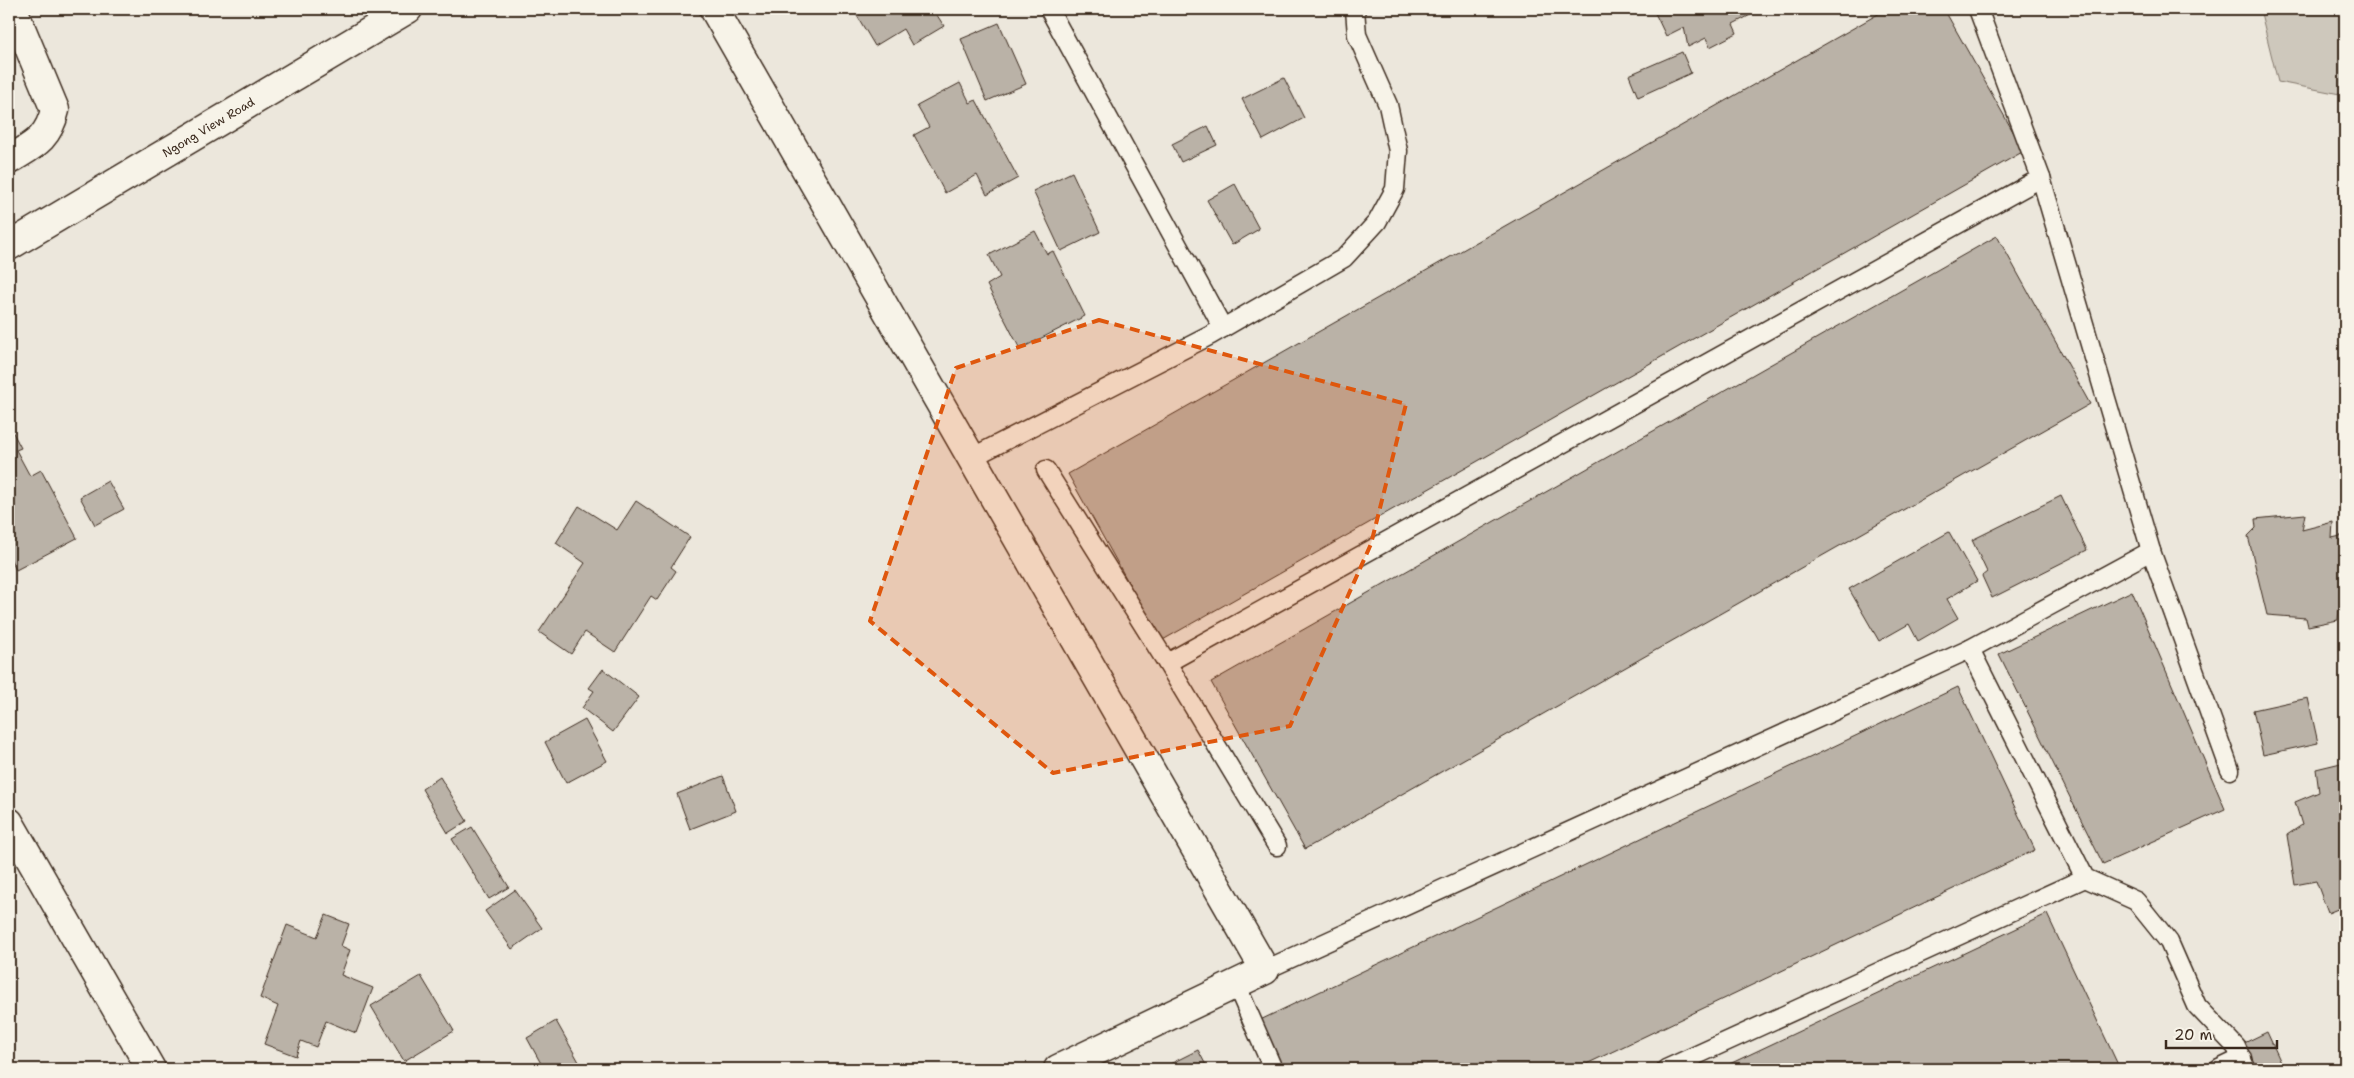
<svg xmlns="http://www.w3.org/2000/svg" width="2354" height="1078" viewBox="0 0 2354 1078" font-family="'Shantell Sans',sans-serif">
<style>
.green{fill:#cec8bc;stroke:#84796d}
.building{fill:#bab2a7;stroke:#3b2a1e}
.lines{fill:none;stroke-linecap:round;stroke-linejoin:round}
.service-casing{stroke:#3b2a1e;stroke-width:21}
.minor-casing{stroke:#3b2a1e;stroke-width:31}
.service{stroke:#f7f3e8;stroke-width:18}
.minor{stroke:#f7f3e8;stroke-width:28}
.marked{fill:#df570d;fill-opacity:0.2;stroke:#df570d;stroke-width:4;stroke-dasharray:10 6;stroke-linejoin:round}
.labels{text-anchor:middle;stroke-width:4;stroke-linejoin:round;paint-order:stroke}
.street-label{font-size:12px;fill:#3b2a1e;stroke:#f7f3e8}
</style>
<rect width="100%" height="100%" fill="#ece7dc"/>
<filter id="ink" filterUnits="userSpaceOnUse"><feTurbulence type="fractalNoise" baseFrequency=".02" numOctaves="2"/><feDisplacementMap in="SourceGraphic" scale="10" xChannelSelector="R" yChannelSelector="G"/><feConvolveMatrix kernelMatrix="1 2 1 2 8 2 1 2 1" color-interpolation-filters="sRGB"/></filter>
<g filter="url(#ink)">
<!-- green -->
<polygon class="green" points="2260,9 2345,9 2345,95 2278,82"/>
<!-- building -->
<g class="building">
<polygon points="853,9 933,9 944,26 912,45 903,29 875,46"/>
<polygon points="1663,9 1762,9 1733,24 1737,33 1710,47 1706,38 1688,47 1684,27 1666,36 1655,13"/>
<polygon points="1887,9 1944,9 2024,151 1161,641 1068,474"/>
<polygon points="999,23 1026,84 987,101 961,39"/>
<polygon points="1682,52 1691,73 1638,97 1629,75"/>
<polygon points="1284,78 1304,118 1263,140 1242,99"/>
<polygon points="960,83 970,103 976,100 1018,178 987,195 977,175 945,193 914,135 929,127 917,106"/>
<polygon points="1208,126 1217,145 1181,162 1172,144"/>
<polygon points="1072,172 1100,232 1061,251 1033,191"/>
<polygon points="1235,184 1259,229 1232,245 1207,200"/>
<polygon points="1035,231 1047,254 1053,251 1085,316 1020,349 987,285 1000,277 989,255"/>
<polygon points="1997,236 2090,404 1305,849 1211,682"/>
<polygon points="9,425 21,448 16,450 30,476 41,470 77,538 16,570 9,556"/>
<polygon points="108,481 124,509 95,525 80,497"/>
<polygon points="2061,496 2087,550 1992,598 1982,576 1987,572 1972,540"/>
<polygon points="636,501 690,537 671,567 676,571 657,600 651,596 615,652 585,632 571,654 539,632 585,563 556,543 579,506 617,530"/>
<polygon points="2305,514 2302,530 2333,522 2332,538 2345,535 2345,607 2339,609 2338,620 2308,626 2306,618 2267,615 2248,536 2256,528 2255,519"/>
<polygon points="1949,532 1977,581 1947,599 1958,618 1918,641 1909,624 1879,641 1849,589"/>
<polygon points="2132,591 2225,809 2103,864 1999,654"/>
<polygon points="603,669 639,697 613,732 582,708 594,691 589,688"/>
<polygon points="1958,687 2035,850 1576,1069 1276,1069 1254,1023"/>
<polygon points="2308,698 2318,743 2263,755 2253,710"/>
<polygon points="585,720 607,761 566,783 545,742"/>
<polygon points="2345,762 2345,906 2328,913 2316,881 2295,885 2287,835 2302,825 2295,802 2319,792 2316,769"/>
<polygon points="723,776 736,811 690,829 677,794"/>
<polygon points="440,777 467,821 448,833 422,789"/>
<polygon points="472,827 509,887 489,899 452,839"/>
<polygon points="515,890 542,928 512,949 485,911"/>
<polygon points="2047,914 2120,1069 1719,1069"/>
<polygon points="326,915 349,924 341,946 350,950 341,975 373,988 356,1033 326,1021 316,1047 301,1041 296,1056 264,1044 278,1006 260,998 287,925 317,937"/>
<polygon points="421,976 454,1031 404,1061 371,1006"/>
<polygon points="556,1021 583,1069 544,1069 527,1038"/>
<polygon points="2267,1032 2284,1069 2244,1069 2236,1047"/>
<polygon points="1198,1050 1208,1069 1160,1069"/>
<polygon points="2345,1051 2345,1069 2344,1069 2340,1052"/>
</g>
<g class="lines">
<defs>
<g id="service">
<polyline points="1049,9 1223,328"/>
<polyline points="1978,9 2041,178 2151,551"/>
<polyline points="971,458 1211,335 1344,258 1377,222 1395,189 1398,151 1388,105 1357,35 1355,9"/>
<polyline points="1046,470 1167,663"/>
<polyline points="1970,649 2085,878 2136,901 2169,942 2197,1006 2236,1047 2246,1069"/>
<polyline points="1277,846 1167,663 2041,178"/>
<polyline points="1265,970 1970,649 2151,551 2230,770"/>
<polyline points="1236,984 1273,1069"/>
<polyline points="1666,1069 2085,878"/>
<polyline points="2219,1069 2242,1058"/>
</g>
<g id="minor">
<polyline points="714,9 1265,970 1058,1069"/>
<path d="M9,160C33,145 48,140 55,110L13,9"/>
<path id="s1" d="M9,246L408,9"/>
<polyline points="9,822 151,1069"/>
</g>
</defs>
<!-- service casing -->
<use href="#service" class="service-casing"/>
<!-- minor casing -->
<use href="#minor" class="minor-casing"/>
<!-- service -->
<use href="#service" class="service"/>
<!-- minor -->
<use href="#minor" class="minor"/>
</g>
</g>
<!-- marked area -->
<path class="marked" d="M1099,320L1406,404L1371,544L1290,726L1053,773L870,621L956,368Z"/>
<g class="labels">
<!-- street labels -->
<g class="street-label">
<text dy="4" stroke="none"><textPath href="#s1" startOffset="232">Ngong View Road</textPath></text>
</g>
</g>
<!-- margin -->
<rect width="2354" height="1078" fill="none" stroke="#f7f3e8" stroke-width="30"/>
<rect x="15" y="15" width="2324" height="1048" fill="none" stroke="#3b2a1e" stroke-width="2" filter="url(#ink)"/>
<!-- scale -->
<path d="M2166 1040v8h111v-8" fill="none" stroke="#3b2a1e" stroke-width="2.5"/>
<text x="2174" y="1040" font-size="15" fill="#3b2a1e" stroke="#f7f3e8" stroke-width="4" paint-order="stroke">20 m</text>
</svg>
